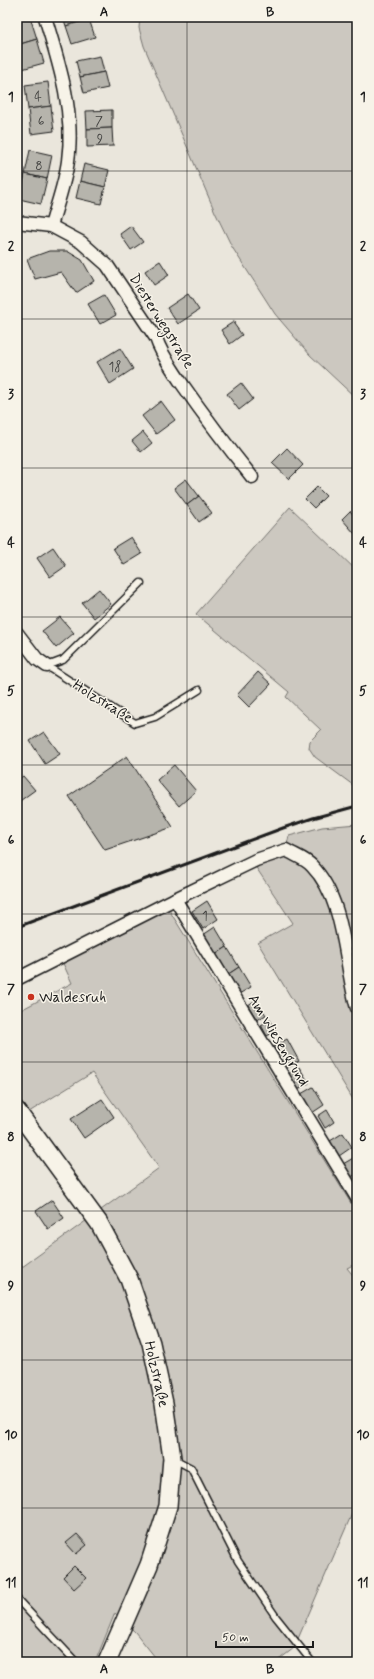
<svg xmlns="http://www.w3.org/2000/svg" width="374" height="1679" viewBox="0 0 374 1679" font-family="Mynerve,sans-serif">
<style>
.green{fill:#ccc8c0;stroke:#74726e}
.building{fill:#b6b4ac;stroke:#1c1c1c}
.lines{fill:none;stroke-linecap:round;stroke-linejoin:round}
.lane-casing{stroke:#1c1c1c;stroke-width:9}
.street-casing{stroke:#1c1c1c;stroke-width:15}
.secondary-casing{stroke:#1c1c1c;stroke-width:20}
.lane{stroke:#f7f3e8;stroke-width:6}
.street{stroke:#f7f3e8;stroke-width:12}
.secondary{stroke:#f7f3e8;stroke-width:17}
.rail{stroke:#1c1c1c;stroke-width:3}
.grid{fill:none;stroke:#1c1c1c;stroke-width:1;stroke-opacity:0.55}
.poi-dot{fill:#c8321e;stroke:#f7f3e8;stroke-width:1.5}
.labels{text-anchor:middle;stroke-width:3;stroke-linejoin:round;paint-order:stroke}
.number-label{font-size:13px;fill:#424240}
.street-label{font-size:15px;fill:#1c1c1c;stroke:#f7f3e8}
.poi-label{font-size:15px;fill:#1c1c1c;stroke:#f7f3e8;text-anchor:start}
.neatline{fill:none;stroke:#1c1c1c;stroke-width:1.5}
.grid-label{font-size:13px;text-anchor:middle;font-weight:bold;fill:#1c1c1c}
</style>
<rect width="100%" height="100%" fill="#eae6dc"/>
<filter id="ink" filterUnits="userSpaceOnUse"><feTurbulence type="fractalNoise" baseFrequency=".025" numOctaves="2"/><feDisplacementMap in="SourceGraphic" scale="8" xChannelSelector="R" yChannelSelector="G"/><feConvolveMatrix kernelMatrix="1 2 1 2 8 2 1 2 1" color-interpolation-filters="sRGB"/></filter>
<g filter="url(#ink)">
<!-- green -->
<g class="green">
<polygon points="140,17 357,17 357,399 310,355 275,314 232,247 215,212 144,46 139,28"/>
<polygon points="290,507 357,571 357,788 315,757 309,748 310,741 321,730 286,697 289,692 196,614"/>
<polygon points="357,824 357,926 353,933 357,935 357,1106 258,943 293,923 255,866 284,857 289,836 322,827"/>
<polygon points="169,910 357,1213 357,1263 347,1268 357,1280 357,1502 294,1648 276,1662 159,1662 135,1632 115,1613 95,1662 17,1662 17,1268 18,1270 159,1168 92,1073 29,1112 17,1095 17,1012 72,983 61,959"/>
</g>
<!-- building -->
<g class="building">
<polygon points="23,17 30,17 37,39 17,45 17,19"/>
<polygon points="63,17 88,17 89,19 66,26"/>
<polygon points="89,19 95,37 72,44 66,26"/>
<polygon points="37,39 44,63 22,69 17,52 17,45"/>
<polygon points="100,56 104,72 80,77 76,61"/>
<polygon points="104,72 108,88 84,93 80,77"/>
<polygon points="48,82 51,106 28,109 25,85"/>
<polygon points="51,106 54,131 31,134 28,109"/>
<polygon points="112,110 112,128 87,129 86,111"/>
<polygon points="112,128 113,146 87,147 87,129"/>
<polygon points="30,150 52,155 47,179 25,174"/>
<polygon points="84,164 109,170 105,187 80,181"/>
<polygon points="25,174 47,179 41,204 19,199"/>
<polygon points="80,181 105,187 101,204 76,198"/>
<polygon points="131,226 143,242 131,250 120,234"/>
<polygon points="49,251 67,251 82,260 94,281 76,293 61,272 35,279 27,259"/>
<polygon points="160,261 169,275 154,285 145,271"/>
<polygon points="188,294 199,310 178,324 167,308"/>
<polygon points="104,295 116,315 100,324 88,304"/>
<polygon points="235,321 236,323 234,324 242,335 230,344 221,330"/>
<polygon points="120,348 133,369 110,384 97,362"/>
<polygon points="241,383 253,399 239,410 227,394"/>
<polygon points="161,401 175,420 156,434 142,416"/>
<polygon points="143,432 152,443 141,452 132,441"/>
<polygon points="287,448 303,465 289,479 272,463"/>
<polygon points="186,479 199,496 187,505 174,488"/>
<polygon points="317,487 326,496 314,508 305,499"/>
<polygon points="199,496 212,513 199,522 187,505"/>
<polygon points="350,511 357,519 357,532 355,534 342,519"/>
<polygon points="131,537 142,554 124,565 113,548"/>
<polygon points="53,547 66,566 50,577 37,558"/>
<polygon points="99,589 111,604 94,618 82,603"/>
<polygon points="60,617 74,633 56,648 42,631"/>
<polygon points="258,672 271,684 249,707 237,695"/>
<polygon points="44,732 60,754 45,764 30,741"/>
<polygon points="127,756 173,827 105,850 69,796"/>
<polygon points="174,765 196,791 179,806 157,780"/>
<polygon points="23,776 35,790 17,803 17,780"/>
<polygon points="207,901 218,919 203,929 192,911"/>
<polygon points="215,927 227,947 215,955 203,935"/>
<polygon points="227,947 239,967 227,975 215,955"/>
<polygon points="239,967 251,987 239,994 227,975"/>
<polygon points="256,1000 266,1015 257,1020 248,1005"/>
<polygon points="270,1020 276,1031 267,1036 261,1025"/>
<polygon points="287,1039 299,1061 285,1069 273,1047"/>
<polygon points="299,1067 309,1083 298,1089 288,1074"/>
<polygon points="313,1087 324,1105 312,1113 301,1094"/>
<polygon points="102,1099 114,1117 84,1138 71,1119"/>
<polygon points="327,1110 334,1122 325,1128 318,1116"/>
<polygon points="343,1133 352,1147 339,1156 330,1141"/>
<polygon points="355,1157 357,1161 357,1174 351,1177 343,1164"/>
<polygon points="52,1200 64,1218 48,1229 36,1211"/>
<polygon points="77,1534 87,1545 76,1554 66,1543"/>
<polygon points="74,1566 86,1578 74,1589 63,1577"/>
</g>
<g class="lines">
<defs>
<g id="lane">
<polyline points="47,666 135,723 155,717 199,690"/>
<polyline points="47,666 63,660 141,583"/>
<polyline points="174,1459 191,1468 238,1561 276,1617 312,1662"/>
<polyline points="17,1599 76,1662"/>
</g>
<g id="street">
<path d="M45,17C59,63 75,112 68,161C65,183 57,204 51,226"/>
<path d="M17,222L51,226L81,242L107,265L156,338C161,354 171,367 180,381C203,414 227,446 252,477"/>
<polyline points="17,633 37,659 47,666"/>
<polyline points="175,899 357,1198"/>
<path d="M17,979L175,899L256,860L286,850C294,855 306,859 312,866C346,901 344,963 357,1008"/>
</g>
<polyline id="secondary" points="17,1111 99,1223 129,1279 151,1343 164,1403 172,1458 168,1506 149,1565 107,1662"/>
</defs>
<!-- lane casing -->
<use href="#lane" class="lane-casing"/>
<!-- street casing -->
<use href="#street" class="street-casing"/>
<!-- secondary casing -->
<use href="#secondary" class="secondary-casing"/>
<!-- lane -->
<use href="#lane" class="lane"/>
<!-- street -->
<use href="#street" class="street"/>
<!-- secondary -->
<use href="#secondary" class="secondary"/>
<!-- rail -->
<polyline class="rail" points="17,927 283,828 313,818 357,806"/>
</g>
</g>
<!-- grid -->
<path class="grid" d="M187,17V1662M17,171H357M17,319H357M17,468H357M17,617H357M17,765H357M17,914H357M17,1062H357M17,1211H357M17,1360H357M17,1508H357"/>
<!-- markers -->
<circle class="poi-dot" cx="31" cy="997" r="4"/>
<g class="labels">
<!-- number labels -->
<g class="number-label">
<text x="38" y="101">4</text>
<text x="41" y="125">6</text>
<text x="99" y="125">7</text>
<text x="100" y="143">9</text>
<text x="39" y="170">8</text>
<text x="115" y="371">18</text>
<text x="205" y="920">1</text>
</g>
<!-- street labels -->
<g class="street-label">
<text transform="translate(162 321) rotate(58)" y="5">Diesterwegstraße</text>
<text transform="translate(103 701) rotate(32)" y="5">Holzstraße</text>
<text transform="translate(279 1040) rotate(59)" y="5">Am Wiesengrund</text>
<text transform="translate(157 1374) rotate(77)" y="5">Holzstraße</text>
</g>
<!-- poi labels -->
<g class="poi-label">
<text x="39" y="1002">Waldesruh</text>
</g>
</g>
<!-- margin -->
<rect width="374" height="1679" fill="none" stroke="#f7f3e8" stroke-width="44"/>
<!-- scale -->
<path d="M216 1641v6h97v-6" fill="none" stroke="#1c1c1c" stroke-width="2"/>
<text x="222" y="1641" font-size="12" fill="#1c1c1c" stroke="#f7f3e8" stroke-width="3" paint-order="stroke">50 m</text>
<rect x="22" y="22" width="330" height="1635" class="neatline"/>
<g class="grid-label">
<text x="104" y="16">A</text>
<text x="270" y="16">B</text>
<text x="11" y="101">1</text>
<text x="363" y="101">1</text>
<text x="11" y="250">2</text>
<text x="363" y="250">2</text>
<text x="11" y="398">3</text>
<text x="363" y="398">3</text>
<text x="11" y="547">4</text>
<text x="363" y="547">4</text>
<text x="11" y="695">5</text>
<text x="363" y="695">5</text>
<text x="11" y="844">6</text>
<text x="363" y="844">6</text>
<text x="11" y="993">7</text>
<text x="363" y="993">7</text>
<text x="11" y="1141">8</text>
<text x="363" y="1141">8</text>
<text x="11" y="1290">9</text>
<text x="363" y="1290">9</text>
<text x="11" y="1439">10</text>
<text x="363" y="1439">10</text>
<text x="11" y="1587">11</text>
<text x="363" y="1587">11</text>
<text x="104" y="1673">A</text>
<text x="270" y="1673">B</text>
</g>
</svg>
